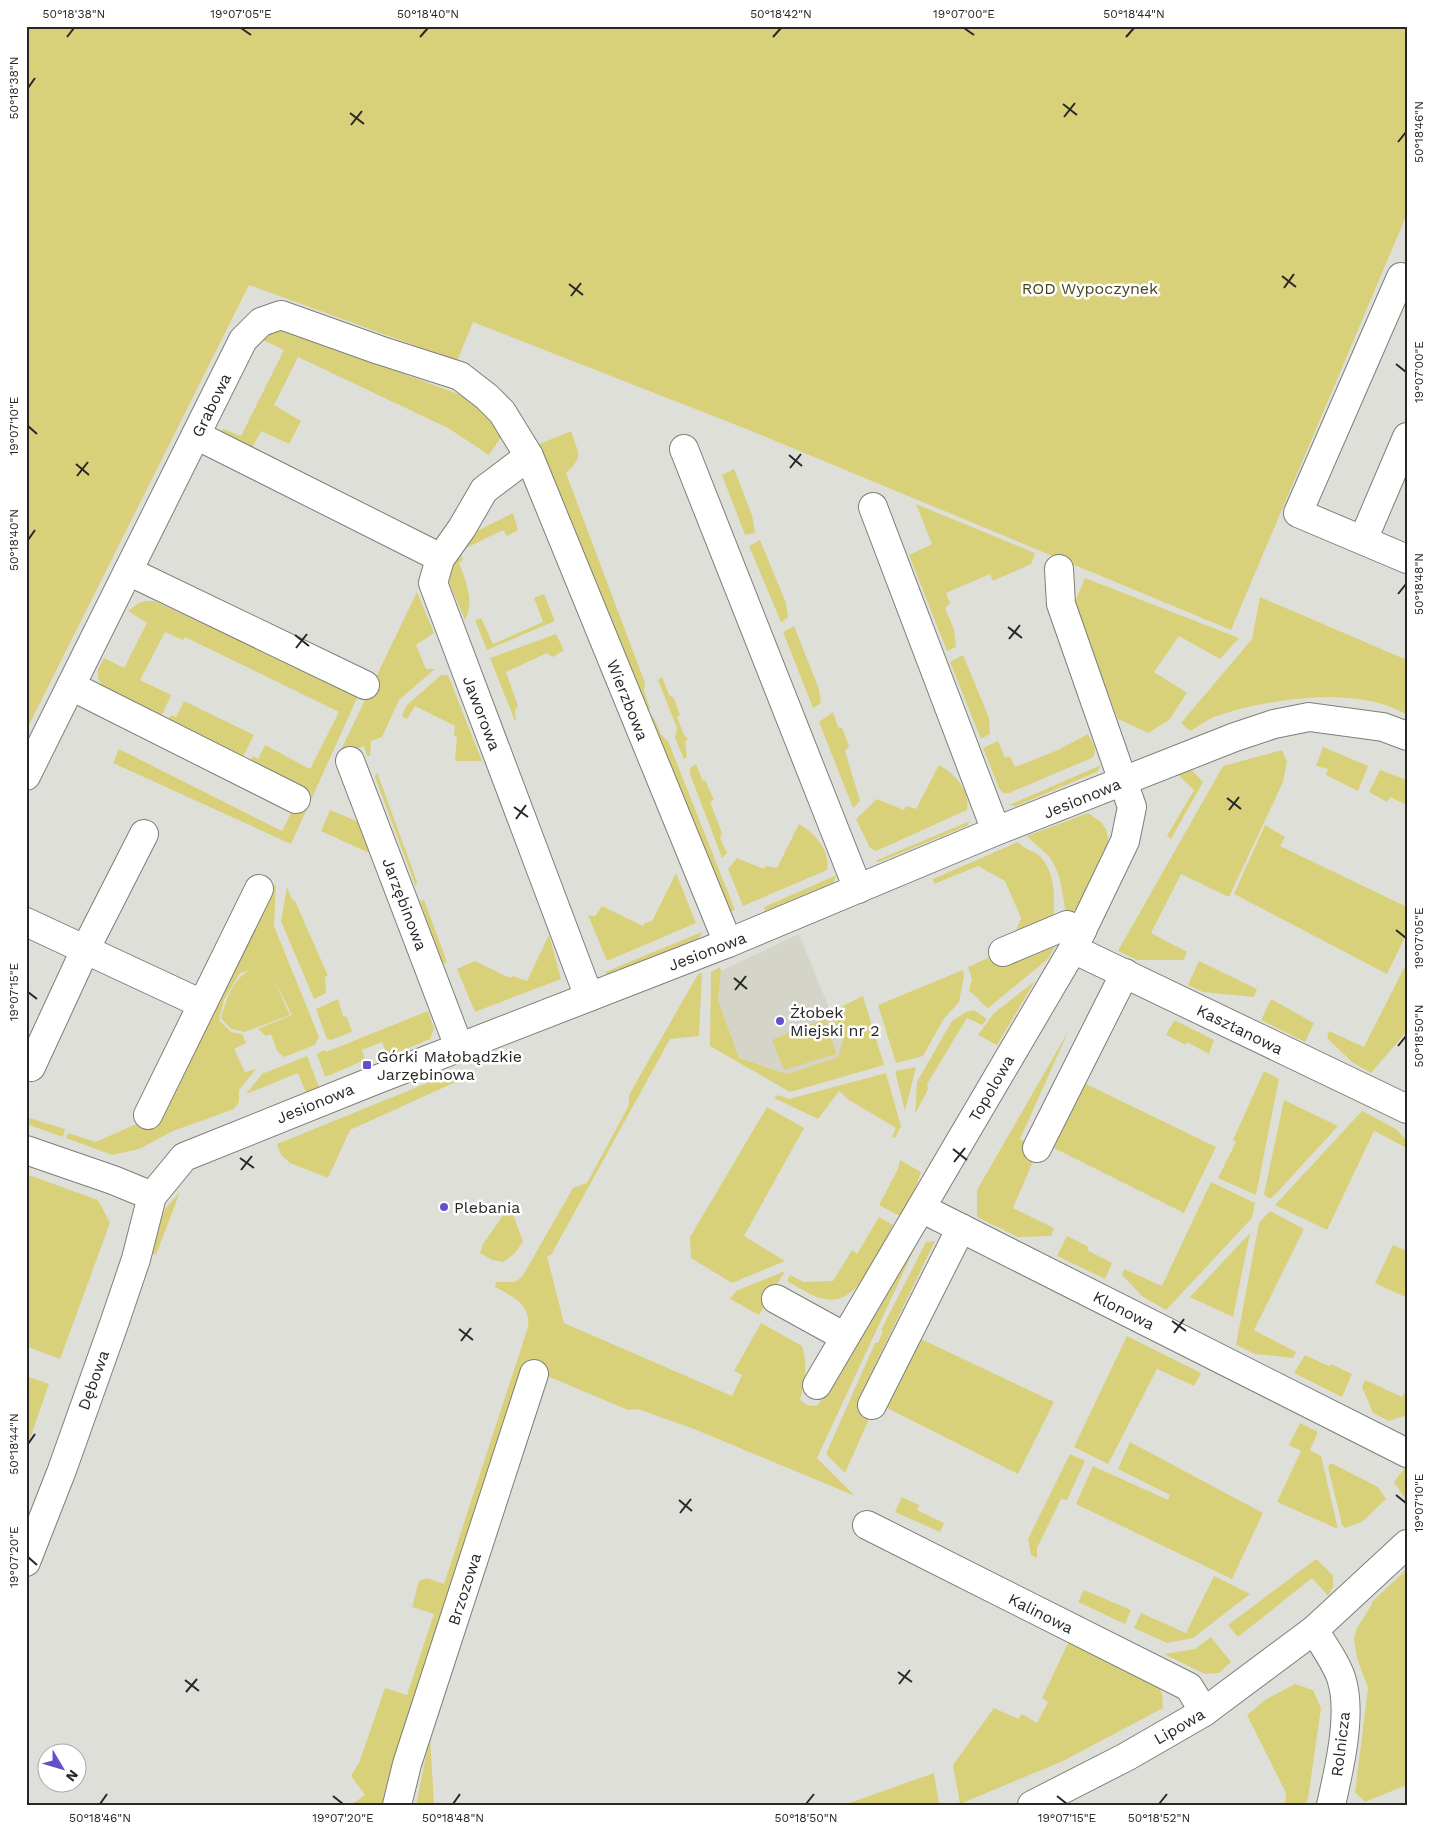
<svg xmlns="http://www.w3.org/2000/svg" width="1433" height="1831" viewBox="0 0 1433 1831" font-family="'Work Sans',sans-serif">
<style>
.built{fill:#d5d4c8}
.green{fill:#d9d179}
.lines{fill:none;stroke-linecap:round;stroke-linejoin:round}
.minor-casing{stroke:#7e7e79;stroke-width:30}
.minor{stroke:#fff;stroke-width:28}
.ticks{fill:none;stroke:#272725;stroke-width:2}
.poi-dot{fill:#6152cb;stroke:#fff;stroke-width:2}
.labels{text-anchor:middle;stroke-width:5;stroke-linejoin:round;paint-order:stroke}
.park-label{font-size:16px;fill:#49451b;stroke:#fff}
.street-label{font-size:16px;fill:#272725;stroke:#fff}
.poi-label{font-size:16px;fill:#272725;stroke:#fff;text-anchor:start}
.neatline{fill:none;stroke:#272725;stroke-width:2}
.ticks-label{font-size:12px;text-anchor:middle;fill:#272725}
</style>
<rect width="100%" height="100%" fill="#dfdfda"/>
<!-- built -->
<polygon class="built" points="799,934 843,1043 838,1057 787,1074 739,1058 718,1000 721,971"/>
<!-- green -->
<g class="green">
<polygon points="26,26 1407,26 1407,214 1231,630 749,430 473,322 457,361 249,285 26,731"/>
<polygon points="273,330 299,335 469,398 504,433 489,455 448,428 298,357 274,405 301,421 289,444 261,431 250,452 224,438 221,432 223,429 241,436 284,350 261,339"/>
<path d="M571,431C578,454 585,455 566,473L645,683L644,691L650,708L645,711L537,445Z"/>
<polygon points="734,469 752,515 755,533 745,535 722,475"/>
<polygon points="916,504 1035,553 1031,564 993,581 990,574 946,593 950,603 945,608 954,629 956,647 947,651 909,555 932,544"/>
<path d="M513,513L518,530L507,536L503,530L460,551L463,560L459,563C466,581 475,603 465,620L444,570L467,536Z"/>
<polygon points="760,540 786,603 788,618 781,622 749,546"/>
<polygon points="1085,578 1239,638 1220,659 1179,636 1154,672 1187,693 1169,720 1148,733 1118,719 1074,604"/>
<polygon points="417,592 434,633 416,645 426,669 435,669 399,700 382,737 371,741 370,756 367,756 364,746 338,756"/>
<polygon points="544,594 555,621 487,650 475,620 481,618 493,644 543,622 534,598"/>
<path d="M1260,597L1407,660V714C1398,711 1390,706 1382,704C1334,690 1264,700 1217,716C1208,719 1199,726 1190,731L1181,723L1252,639Z"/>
<polygon points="145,601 154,601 358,696 291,844 113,763 119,749 282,831 304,787 250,761 253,756 258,759 265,745 310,769 339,712 185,637 183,640 165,632 140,680 171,695 161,717 103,687 98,678 98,670 104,658 124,668 147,623 128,611 139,603"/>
<polygon points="794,626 819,689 821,703 813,708 783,632"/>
<polygon points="556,634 564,650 553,657 547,653 506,672 518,706 515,710 516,719 515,721 490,658"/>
<polygon points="963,655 989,718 990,734 981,739 950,662"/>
<polygon points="441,675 448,675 482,761 455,761 457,737 454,736 455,726 415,706 407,719 402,716 406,706"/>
<polygon points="662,677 669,695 674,698 680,715 677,717 684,735 688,739 685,742 687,757 684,759 675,738 677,728 658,680"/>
<polygon points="184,701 254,735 243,757 168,720 171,715 176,717"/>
<polygon points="833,712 838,727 842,728 849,746 845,751 860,801 853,808 819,722"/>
<polygon points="653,716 662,736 668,741 735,910 725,913 648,720"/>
<path d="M1088,734C1092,742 1099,751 1092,758L1009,793H1003L999,788L983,748L998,741L1005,758L1010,756L1015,767L1058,750Z"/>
<polygon points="1323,747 1368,766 1358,791 1326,775 1328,769 1316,766"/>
<polygon points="1282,750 1287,762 1283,782 1229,897 1181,874 1151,933 1187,952 1184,960 1137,960 1118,951 1223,766"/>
<polygon points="696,764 703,781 705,780 714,800 710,802 722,833 720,838 727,853 722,858 690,774 690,768"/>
<path d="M939,765C954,773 971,791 967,810L876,851L870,848L856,819L877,799L904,810L906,806L916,809Z"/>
<polygon points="1101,765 1097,772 1016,806 1009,805"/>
<polygon points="1190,768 1203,782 1171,839 1167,836 1194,790 1178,775"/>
<polygon points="1380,770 1407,780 1407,805 1390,797 1387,802 1369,792"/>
<polygon points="377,772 417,882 416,887 375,777"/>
<polygon points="330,810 361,823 369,853 321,831"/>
<path d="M1088,813L1101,822L1106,829L1108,838L1107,850L1076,909L1066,915C1063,896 1061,873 1050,858C1043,849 1034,844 1027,836Z"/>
<polygon points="970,821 967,826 879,862 875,861"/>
<path d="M799,824C814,832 831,851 827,870L743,906L728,869L737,858L764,869L766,866L777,868Z"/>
<polygon points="1265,825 1285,837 1280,846 1407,907 1407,933 1387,974 1234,894"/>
<path d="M1018,842C1024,849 1034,851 1041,857C1056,874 1055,901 1053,921L1014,936L1021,918L1005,881L978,866L934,884L933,879Z"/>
<polygon points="676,873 696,923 607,961 588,915 595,916 602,906 643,926 645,923 652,921"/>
<polygon points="837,875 833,883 765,911 764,907"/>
<path d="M276,883L274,926L319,1037L315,1045L284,1057L277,1051L271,1034L266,1036L258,1029L292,1015L272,976L290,1015L245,1032L231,1029L221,1018C226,1000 232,981 248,971L240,973L224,1000L219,1020L231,1032L242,1034L246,1043L234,1049L245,1072L256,1069L239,1090V1102L234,1109L173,1131L139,1149L112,1155L66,1138L68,1133L96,1142L163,1112Z"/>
<polygon points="287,887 292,900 295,901 328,976 325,977 326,993 314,999 281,921"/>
<polygon points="424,900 447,962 443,964 420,901"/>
<polygon points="702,932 699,938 608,975 605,972"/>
<polygon points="549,935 561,979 475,1012 457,969 475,961 510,978 513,976 527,981"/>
<path d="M1042,943L1055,946L1048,959L988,1008C980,1003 977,996 969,991L972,979L968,967L988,958L999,946Z"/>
<polygon points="1199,961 1257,989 1254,997 1203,992 1188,985"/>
<polygon points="1407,962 1407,1031 1371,1073 1352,1062 1327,1038 1329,1031 1364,1047"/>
<polygon points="720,967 721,971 718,1000 739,1058 787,1074 838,1057 843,1042 831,1012 863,996 884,1065 790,1092 710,1046 711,972"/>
<polygon points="963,970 964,976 959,1002 943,1020 923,1056 896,1063 878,1005"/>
<path d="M702,973L699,1036L670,1039L551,1255L547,1256L564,1323L732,1396L742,1375L734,1371L761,1323L802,1346C808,1365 805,1381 800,1400L809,1406L818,1405L916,1233L924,1228L817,1458L855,1496L694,1429L638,1409L628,1410L526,1367L387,1805H351L365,1795L351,1776L359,1763L385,1688L407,1695L434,1614L412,1607L419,1581L427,1578L444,1584L528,1327C531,1304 512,1296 495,1287L496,1282H515L522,1277L573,1188L587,1183L629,1105V1095L698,974Z"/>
<polygon points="1035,981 997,1045 978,1035 994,1013"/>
<polygon points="338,999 343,1016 347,1017 352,1032 331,1040 327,1039 316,1009"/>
<polygon points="1271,999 1314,1023 1305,1042 1261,1020"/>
<polygon points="974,1010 987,1019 982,1025 967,1018 927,1084 928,1089 915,1114 917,1082 952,1021 966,1012"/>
<polygon points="428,1011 434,1029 430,1039 396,1053 387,1054 382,1042 362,1050 365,1060 325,1077 317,1054 324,1050 326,1052"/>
<polygon points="826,1019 836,1054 784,1070 772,1040 805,1026"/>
<polygon points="1174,1020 1214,1040 1209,1054 1187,1042 1186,1045 1166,1035"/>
<polygon points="1069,1030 1020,1139 1038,1150 1013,1208 1054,1228 1051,1236 1018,1237 977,1217 977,1190"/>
<polygon points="307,1056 319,1087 306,1093 298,1073 246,1094 262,1074"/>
<polygon points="916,1067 905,1111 895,1071"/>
<polygon points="457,1071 460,1080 350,1130 328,1178 290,1163 281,1155 277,1144"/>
<polygon points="1264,1071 1279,1079 1256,1195 1218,1178 1236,1142 1233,1140"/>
<polygon points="886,1073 901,1126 895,1138 892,1137 896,1128 849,1100 839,1091 818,1119 774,1098 778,1095 789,1099"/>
<polygon points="1084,1083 1216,1147 1184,1213 1052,1147"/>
<polygon points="1284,1100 1338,1126 1272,1198 1268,1198 1264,1194"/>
<polygon points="767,1107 804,1128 744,1236 785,1261 732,1283 691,1258 690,1237"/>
<polygon points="1362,1111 1396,1129 1407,1141 1407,1148 1374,1131 1327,1230 1275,1205"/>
<polygon points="26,1117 65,1129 63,1137 26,1124"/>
<polygon points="900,1160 921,1172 916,1186 900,1216 879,1205 898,1169"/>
<polygon points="26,1174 98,1200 110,1223 60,1359 26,1346"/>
<polygon points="1211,1182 1255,1203 1252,1218 1166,1310 1142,1296 1122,1275 1124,1269 1162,1286"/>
<polygon points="180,1192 156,1255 149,1253 165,1209"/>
<polygon points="506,1211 513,1214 523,1242 514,1254 503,1262 492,1260 480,1253 483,1244"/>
<polygon points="1270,1211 1304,1229 1254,1330 1296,1352 1293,1358 1255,1354 1236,1345 1259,1223"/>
<path d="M879,1217L893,1225C879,1250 859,1307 825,1299C812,1297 798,1287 787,1281L790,1275L804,1282L833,1281L852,1250L857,1254Z"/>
<polygon points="1250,1233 1233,1317 1190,1297"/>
<polygon points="1067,1236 1089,1247 1087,1250 1112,1263 1105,1279 1057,1256"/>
<polygon points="935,1241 858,1400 873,1410 845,1473 826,1454 875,1343 878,1343 883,1331 881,1330 926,1242"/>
<polygon points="1393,1245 1407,1251 1407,1298 1375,1283"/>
<polygon points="785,1271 759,1315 730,1299 736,1291"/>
<polygon points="1127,1336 1201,1373 1194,1386 1157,1369 1108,1464 1074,1447"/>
<polygon points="919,1338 1054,1402 1018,1474 885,1407"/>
<polygon points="1305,1355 1329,1366 1331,1364 1352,1374 1342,1397 1294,1373"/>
<polygon points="26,1376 49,1384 26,1450"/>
<polygon points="1365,1380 1402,1397 1407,1389 1407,1415 1389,1421 1373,1413 1362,1387"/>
<polygon points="1300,1423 1318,1432 1310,1450 1321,1456 1338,1529 1277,1502 1301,1451 1289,1445"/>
<polygon points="1130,1442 1263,1513 1232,1579 1076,1504 1093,1466 1168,1500 1170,1495 1118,1469"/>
<polygon points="1070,1454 1085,1461 1067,1500 1061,1499 1037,1548 1037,1558 1031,1555 1028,1539"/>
<polygon points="1331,1463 1378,1487 1386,1499 1362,1522 1345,1528 1342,1525 1328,1467"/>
<polygon points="1407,1465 1407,1501 1394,1482"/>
<polygon points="902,1497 919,1505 917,1510 944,1523 940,1532 895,1512"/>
<polygon points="1316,1559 1333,1575 1333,1587 1328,1596 1312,1578 1238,1637 1228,1625"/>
<polygon points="1407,1569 1407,1785 1365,1802 1355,1792 1368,1688 1357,1658 1354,1638 1357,1628 1372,1604 1371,1603"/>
<polygon points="1214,1576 1250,1594 1193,1638 1167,1643 1134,1628 1141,1613 1186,1633"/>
<polygon points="1084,1590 1131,1610 1125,1624 1078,1602"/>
<polygon points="1071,1637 1159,1687 1162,1694 1163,1708 1063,1761 960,1804 953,1765 994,1708 1018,1719 1022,1714 1037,1723 1048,1702 1042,1698"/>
<polygon points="1211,1637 1231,1662 1219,1673 1205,1674 1164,1654 1195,1649"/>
<polygon points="1295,1684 1313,1690 1321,1708 1308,1799 1304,1805 1285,1805 1286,1793 1247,1715 1265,1700"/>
<polygon points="430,1736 434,1805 416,1805"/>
<polygon points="934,1773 939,1805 844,1805"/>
</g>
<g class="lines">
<defs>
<g id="minor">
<polyline points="1407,279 1401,277 1298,513 1407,559"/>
<polyline points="196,435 429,552"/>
<polyline points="684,449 858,889"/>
<polyline points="529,456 484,490 462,528 440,559 433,583 589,997"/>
<polyline points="873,507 996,831"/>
<polyline points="1363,540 1407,437"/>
<polyline points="128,571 365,685"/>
<polyline points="71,686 296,799"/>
<polyline points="350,761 459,1047"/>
<polyline points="26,776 243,340 261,322 281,315 379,350 460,376 487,397 502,412 529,456 728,943"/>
<polyline points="26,922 202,1004"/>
<polyline points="1073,949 1407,1109"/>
<polyline points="1003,952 1067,925 1082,931"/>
<polyline points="31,1067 85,950 144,834"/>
<polyline points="148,1115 259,889"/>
<polyline points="1037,1148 1125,973"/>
<polyline points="26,1150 113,1180 152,1196"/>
<polyline points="921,1208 1407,1453"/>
<polyline points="776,1299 845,1337"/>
<polyline points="817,1385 1073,949 1125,841 1132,807 1061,604 1059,569"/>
<polyline points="872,1405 961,1228"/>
<polyline points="867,1525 1189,1687 1204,1712"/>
<polyline points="26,1562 62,1470 115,1321 136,1259 152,1196 184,1157 373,1081 728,943 996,831 1235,737 1274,724 1309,717 1383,727 1407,736"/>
<path d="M1314,1630C1322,1643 1339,1667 1342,1681C1352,1715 1339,1770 1331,1805"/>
<polyline points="397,1805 407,1764 534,1374"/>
<polyline points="1032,1805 1126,1757 1204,1712 1314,1630 1407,1544"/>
</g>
</defs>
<!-- minor casing -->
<use href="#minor" class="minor-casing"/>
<!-- minor -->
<use href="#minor" class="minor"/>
</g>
<!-- ticks -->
<path class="ticks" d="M241,28L251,35M964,28L974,35M67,37L74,28M420,37L428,28M773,37L781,28M1126,37L1134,28M28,88L35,78M1063,104L1077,115M350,113L364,124M1064,117L1075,103M351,125L362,111M1398,142L1406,132M1282,276L1296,287M569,284L583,295M1284,288L1294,274M571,296L581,283M1396,364L1406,372M28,426L37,434M789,455L802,466M76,464L89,475M790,468L801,454M77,476L88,462M28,540L35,530M1398,594L1406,584M1008,627L1022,638M295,635L309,646M1009,639L1020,625M296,648L307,634M1227,798L1241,809M514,807L528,817M1229,810L1239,797M516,819L526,805M1396,930L1406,938M734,978L747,989M735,990L746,976M28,992L37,999M1398,1046L1406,1036M953,1149L967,1160M240,1158L254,1168M954,1162L965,1148M241,1170L252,1156M1172,1321L1186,1331M459,1329L473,1340M1174,1333L1184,1319M461,1341L471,1328M28,1444L35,1434M1396,1495L1406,1503M679,1500L692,1511M680,1513L691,1499M28,1557L37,1565M898,1672L912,1682M185,1680L199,1691M899,1684L910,1670M186,1692L197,1679M333,1796L343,1804M1057,1796L1067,1804M100,1804L107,1794M453,1804L460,1794M806,1804L814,1794M1159,1804L1167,1794"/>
<!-- markers -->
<g class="poi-dot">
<circle cx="780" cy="1021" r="5"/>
<rect x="362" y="1060" width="10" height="10" rx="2.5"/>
<circle cx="444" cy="1207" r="5"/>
</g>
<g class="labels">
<!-- park labels -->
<g class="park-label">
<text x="1090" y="294">ROD Wypoczynek</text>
</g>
<!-- street labels -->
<g class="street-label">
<text transform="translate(211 405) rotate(-64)" y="6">Grabowa</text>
<text transform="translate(628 700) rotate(68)" y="6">Wierzbowa</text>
<text transform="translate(482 713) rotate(69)" y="6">Jaworowa</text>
<text transform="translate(1082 798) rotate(-22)" y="6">Jesionowa</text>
<text transform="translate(405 904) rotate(69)" y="6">Jarzębinowa</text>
<text transform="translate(707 951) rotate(-21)" y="6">Jesionowa</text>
<text transform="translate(1240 1029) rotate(26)" y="6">Kasztanowa</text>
<text transform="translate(991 1088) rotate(-60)" y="6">Topolowa</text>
<text transform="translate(315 1103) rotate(-22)" y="6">Jesionowa</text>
<text transform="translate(1124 1310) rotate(27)" y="6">Klonowa</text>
<text transform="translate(93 1380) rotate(-70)" y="6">Dębowa</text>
<text transform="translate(464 1589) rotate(-72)" y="6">Brzozowa</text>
<text transform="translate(1041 1613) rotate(27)" y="6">Kalinowa</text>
<text transform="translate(1179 1726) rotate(-30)" y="6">Lipowa</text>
<text transform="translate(1340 1744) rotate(-83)" y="6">Rolnicza</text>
</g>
<!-- poi labels -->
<g class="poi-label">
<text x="790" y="1018">Żłobek<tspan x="790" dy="18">Miejski nr 2</tspan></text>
<text x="377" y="1062">Górki Małobądzkie<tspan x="377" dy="18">Jarzębinowa</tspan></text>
<text x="454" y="1213">Plebania</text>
</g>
</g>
<!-- border -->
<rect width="1433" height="1831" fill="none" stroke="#ffffff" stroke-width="55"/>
<!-- north arrow -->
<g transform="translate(62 1768) rotate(128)"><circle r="24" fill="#ffffff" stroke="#a9a9a8"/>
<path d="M0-4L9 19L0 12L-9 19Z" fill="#6152cb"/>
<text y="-8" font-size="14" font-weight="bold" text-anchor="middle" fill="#272725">N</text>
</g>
<rect x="28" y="28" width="1378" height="1776" class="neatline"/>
<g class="ticks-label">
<text x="74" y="18">50°18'38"N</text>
<text x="241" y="18">19°07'05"E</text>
<text x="428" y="18">50°18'40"N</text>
<text x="781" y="18">50°18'42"N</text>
<text x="964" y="18">19°07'00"E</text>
<text x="1134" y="18">50°18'44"N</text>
<text transform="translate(14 88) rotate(-90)" y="4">50°18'38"N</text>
<text transform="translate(1419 132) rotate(-90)" y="4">50°18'46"N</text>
<text transform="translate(1419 372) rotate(-90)" y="4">19°07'00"E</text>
<text transform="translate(14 426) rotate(-90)" y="4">19°07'10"E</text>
<text transform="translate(14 540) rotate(-90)" y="4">50°18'40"N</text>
<text transform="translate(1419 584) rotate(-90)" y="4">50°18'48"N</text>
<text transform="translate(1419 938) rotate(-90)" y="4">19°07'05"E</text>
<text transform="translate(14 992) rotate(-90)" y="4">19°07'15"E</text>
<text transform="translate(1419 1036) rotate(-90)" y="4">50°18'50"N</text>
<text transform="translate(14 1444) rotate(-90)" y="4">50°18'44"N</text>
<text transform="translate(1419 1503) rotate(-90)" y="4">19°07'10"E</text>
<text transform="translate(14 1557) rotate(-90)" y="4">19°07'20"E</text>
<text x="100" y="1822">50°18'46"N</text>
<text x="343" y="1822">19°07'20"E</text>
<text x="453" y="1822">50°18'48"N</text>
<text x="806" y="1822">50°18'50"N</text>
<text x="1067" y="1822">19°07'15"E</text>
<text x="1159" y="1822">50°18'52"N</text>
</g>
</svg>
